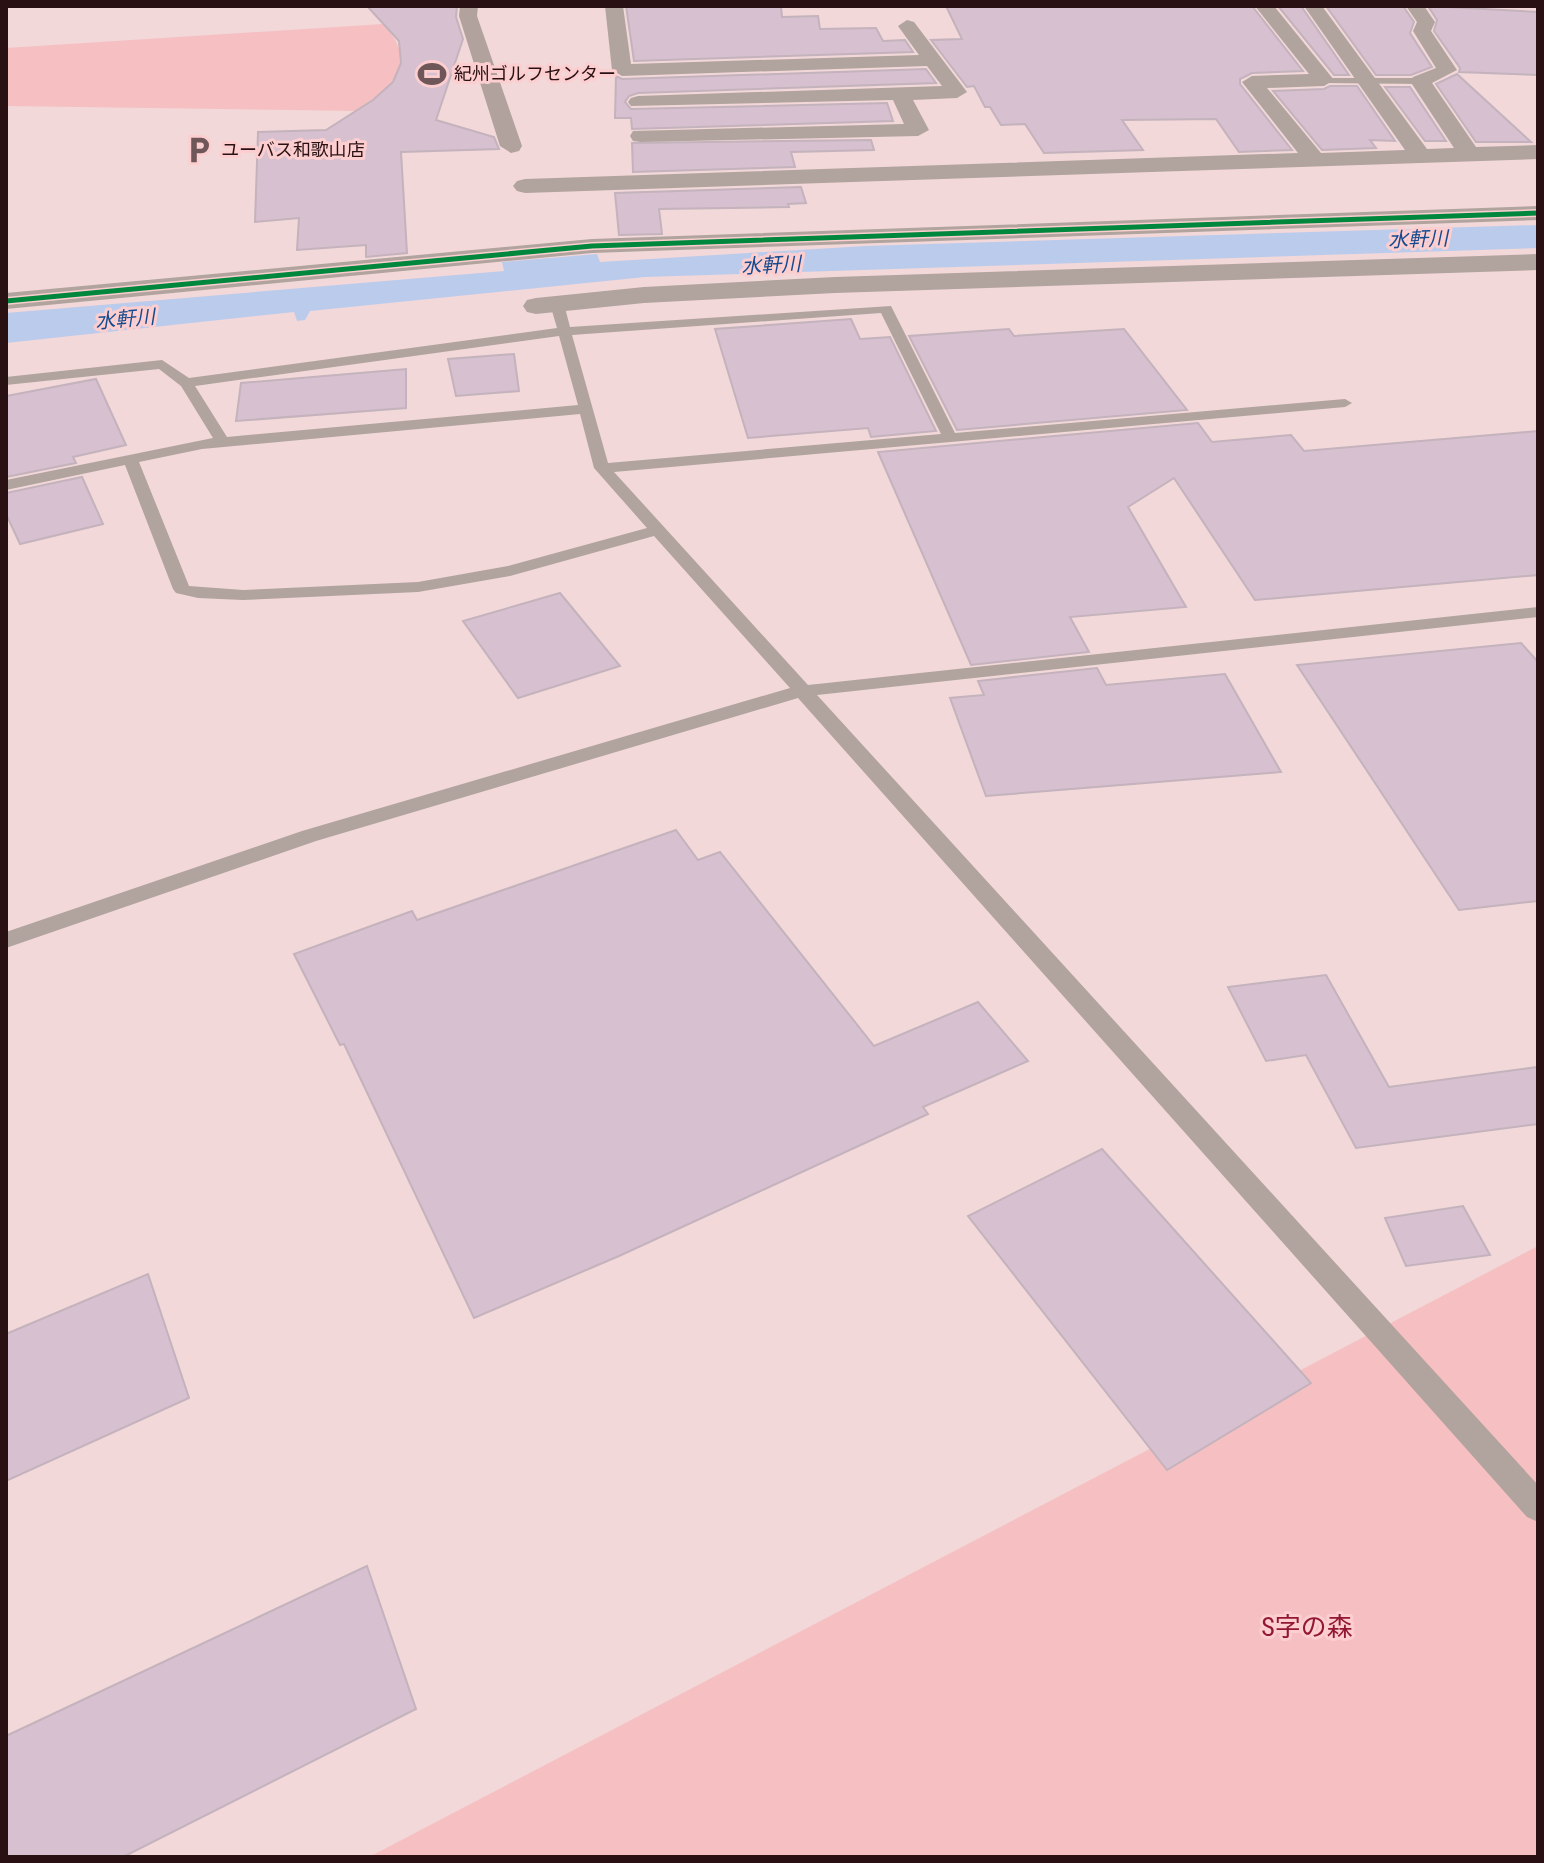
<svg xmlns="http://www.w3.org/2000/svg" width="1544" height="1863" viewBox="0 0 1544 1863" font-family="'Roboto Condensed','Noto Sans JP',sans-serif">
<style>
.green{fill:#f6c0c2}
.water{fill:#bbcbec}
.building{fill:#d7c0d0;stroke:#c4b2bc;stroke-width:2}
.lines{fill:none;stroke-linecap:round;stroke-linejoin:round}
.lane{fill:#b1a39e;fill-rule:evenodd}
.street{fill:#b1a39e;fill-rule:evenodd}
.secondary{fill:#b1a29d;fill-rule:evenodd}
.cycleway-casing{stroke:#fccecf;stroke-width:8}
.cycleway{stroke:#00873e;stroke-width:5}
.labels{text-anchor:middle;stroke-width:6;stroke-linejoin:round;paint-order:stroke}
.far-poi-label{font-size:18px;fill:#291012;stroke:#fccecf;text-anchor:start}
.far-water-label{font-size:20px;font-style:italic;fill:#164a8e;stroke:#fccecf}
.near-park-label{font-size:26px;fill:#921730;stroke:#fccecf}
</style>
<rect width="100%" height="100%" fill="#f2d8d9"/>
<!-- green -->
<g class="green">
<path d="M383,24C421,64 392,88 355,111L6,106V48Z"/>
<polygon points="1538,1246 1538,1857 369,1857"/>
</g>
<!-- water -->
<polygon class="water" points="1538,225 1538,248 645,277 310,311 305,320 297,321 294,312 6,343 6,313 504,271 502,262 597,254 600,262 865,246"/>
<!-- building -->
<g class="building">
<polygon points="367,6 457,6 456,17 463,39 436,120 494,137 499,149 401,152 407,253 366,257 366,245 297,250 299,218 255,222 258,132 326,130 373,100 393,82 401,63 399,41"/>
<polygon points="626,6 781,6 782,17 818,16 820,29 876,28 883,41 905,40 913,52 634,61"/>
<polygon points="946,6 1252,6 1303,71 1252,73 1240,79 1240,84 1292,150 1239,152 1216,119 1122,120 1143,150 1044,153 1025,124 1001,125 990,107 985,107 974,86 967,87 931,40 962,39"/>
<polygon points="1278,6 1301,6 1349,75 1334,75"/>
<polygon points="1326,6 1403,6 1414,22 1410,33 1432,67 1411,75 1376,75"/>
<polygon points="1428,6 1538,12 1538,75 1459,72 1460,68 1434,31 1437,20"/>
<polygon points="926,69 936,83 638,93 629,96 625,102 631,109 887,103 893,121 632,129 631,118 615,118 616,76 622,79"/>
<polygon points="1457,74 1531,142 1476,142 1436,84"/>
<polygon points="1330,86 1357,86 1395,141 1370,140 1376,148 1322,150 1273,91 1324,89"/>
<polygon points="1385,87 1410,87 1446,141 1425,141"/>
<polygon points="871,140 874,150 791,152 795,167 633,172 632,143"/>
<polygon points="801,187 806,203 788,204 789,207 659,209 662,234 619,235 615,193"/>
<polygon points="851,319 860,339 890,337 936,431 871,437 868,428 748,438 715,329"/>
<polygon points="1009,329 1014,336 1124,329 1187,410 957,430 909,336"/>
<polygon points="514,354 519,391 456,396 448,359"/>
<polygon points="406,369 406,408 236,421 241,383"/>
<polygon points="96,379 126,445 73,457 76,463 6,477 6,396"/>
<polygon points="1198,423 1212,442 1291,435 1304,451 1538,431 1538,575 1255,600 1174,478 1128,507 1186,607 1070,617 1089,652 971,665 878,452"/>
<polygon points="82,477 103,524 20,544 6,514 6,493"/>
<polygon points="560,593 620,666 518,698 463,621"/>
<polygon points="1521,643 1538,662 1538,901 1459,910 1297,665"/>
<polygon points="1097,668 1106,685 1225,674 1281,772 986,796 950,698 984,695 978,681"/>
<polygon points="676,830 698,860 720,852 874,1046 978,1002 1028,1061 923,1107 928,1114 619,1256 474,1318 344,1044 340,1045 294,954 412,911 417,920"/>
<polygon points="1326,975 1389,1087 1538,1067 1538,1124 1356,1148 1306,1055 1266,1061 1228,987"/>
<polygon points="1102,1149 1311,1383 1167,1470 968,1216"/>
<polygon points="1463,1206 1490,1255 1406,1266 1385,1218"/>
<polygon points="148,1274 189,1398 6,1481 6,1334"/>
<polygon points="367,1566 416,1709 123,1857 6,1857 6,1736"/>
</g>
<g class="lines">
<!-- lane -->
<g class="lane">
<polygon points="1320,78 1420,78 1425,81 1420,84 1324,83 1320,82"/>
<path d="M557,300L564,304L570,327L891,306L955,433L1345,399L1352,403L1345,407L614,472L808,685L1538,607V617L817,695L1538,1485V1522L1527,1517L798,698L316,841L6,948V932L302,831L790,688L654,536L510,576L418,592L243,600L198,598L176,593L173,589L125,465L6,490V480L213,438L181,386L159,369L6,385V377L162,360L189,378L557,328L550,304ZM881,313L941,434L608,463L572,335ZM559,336L578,405L227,437L195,386ZM580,414L594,468L647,528L508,566L418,582L243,590L189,586L139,462L202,449Z"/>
</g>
<!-- street -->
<g class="street">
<polygon points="605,6 623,6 631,64 919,55 898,26 907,20 914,22 967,92 957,98 913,100 929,130 918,136 641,142 633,141 630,136 633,131 904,124 893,100 631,106 628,102 631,98 638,96 942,86 927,66 622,76 612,70"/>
<polygon points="1255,6 1274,6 1334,80 1324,86 1267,88 1321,153 1405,150 1304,6 1322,6 1427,149 1454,148 1410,81 1413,77 1436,68 1413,31 1417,22 1406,6 1424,6 1435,22 1431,31 1457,70 1432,83 1476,147 1538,145 1538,159 525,193 517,191 513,186 517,181 525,179 1298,153 1242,82 1252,76 1309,74"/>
<polygon points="1538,206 1538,220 592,253 6,309 6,293 592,239"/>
<polygon points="1538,254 1538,270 835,293 644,303 536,314 527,312 523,306 527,300 536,298 644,287 835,277"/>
</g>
<!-- secondary -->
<polygon class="secondary" points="460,6 478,6 477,16 522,146 519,151 511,153 500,146 459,16"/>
<defs>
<polyline id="cycleway" points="6,301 592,246 1538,213"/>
</defs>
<!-- cycleway casing -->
<use href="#cycleway" class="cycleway-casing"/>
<!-- cycleway -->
<use href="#cycleway" class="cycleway"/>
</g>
<!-- icons -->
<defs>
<symbol id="stadium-bare" viewBox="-9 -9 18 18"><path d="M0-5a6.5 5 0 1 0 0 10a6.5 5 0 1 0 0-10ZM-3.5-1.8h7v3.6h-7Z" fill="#6f5658" stroke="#fccecf" stroke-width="2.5" paint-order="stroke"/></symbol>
<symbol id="parking-bare" viewBox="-9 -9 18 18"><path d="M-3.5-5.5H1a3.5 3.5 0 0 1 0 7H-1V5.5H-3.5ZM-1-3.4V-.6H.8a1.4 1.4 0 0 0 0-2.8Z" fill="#6f5658" stroke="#fccecf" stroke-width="2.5" paint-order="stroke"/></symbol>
</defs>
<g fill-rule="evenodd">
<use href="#stadium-bare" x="412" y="54" width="40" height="40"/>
<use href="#parking-bare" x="179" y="130" width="40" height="40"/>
</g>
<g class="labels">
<!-- far-poi labels -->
<g class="far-poi-label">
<text x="454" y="80">紀州ゴルフセンター</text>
<text x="221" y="156">ユーバス和歌山店</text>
</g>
<!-- far-water labels -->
<g class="far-water-label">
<text transform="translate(1418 239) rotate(-2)" y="7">水軒川</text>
<text transform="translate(771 265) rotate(-3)" y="7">水軒川</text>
<text transform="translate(125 319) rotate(-5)" y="7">水軒川</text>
</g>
<!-- near-park labels -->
<g class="near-park-label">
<text x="1307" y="1636">S字の森</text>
</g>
</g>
<!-- border -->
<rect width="1544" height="1863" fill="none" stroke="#291012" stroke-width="16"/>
</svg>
